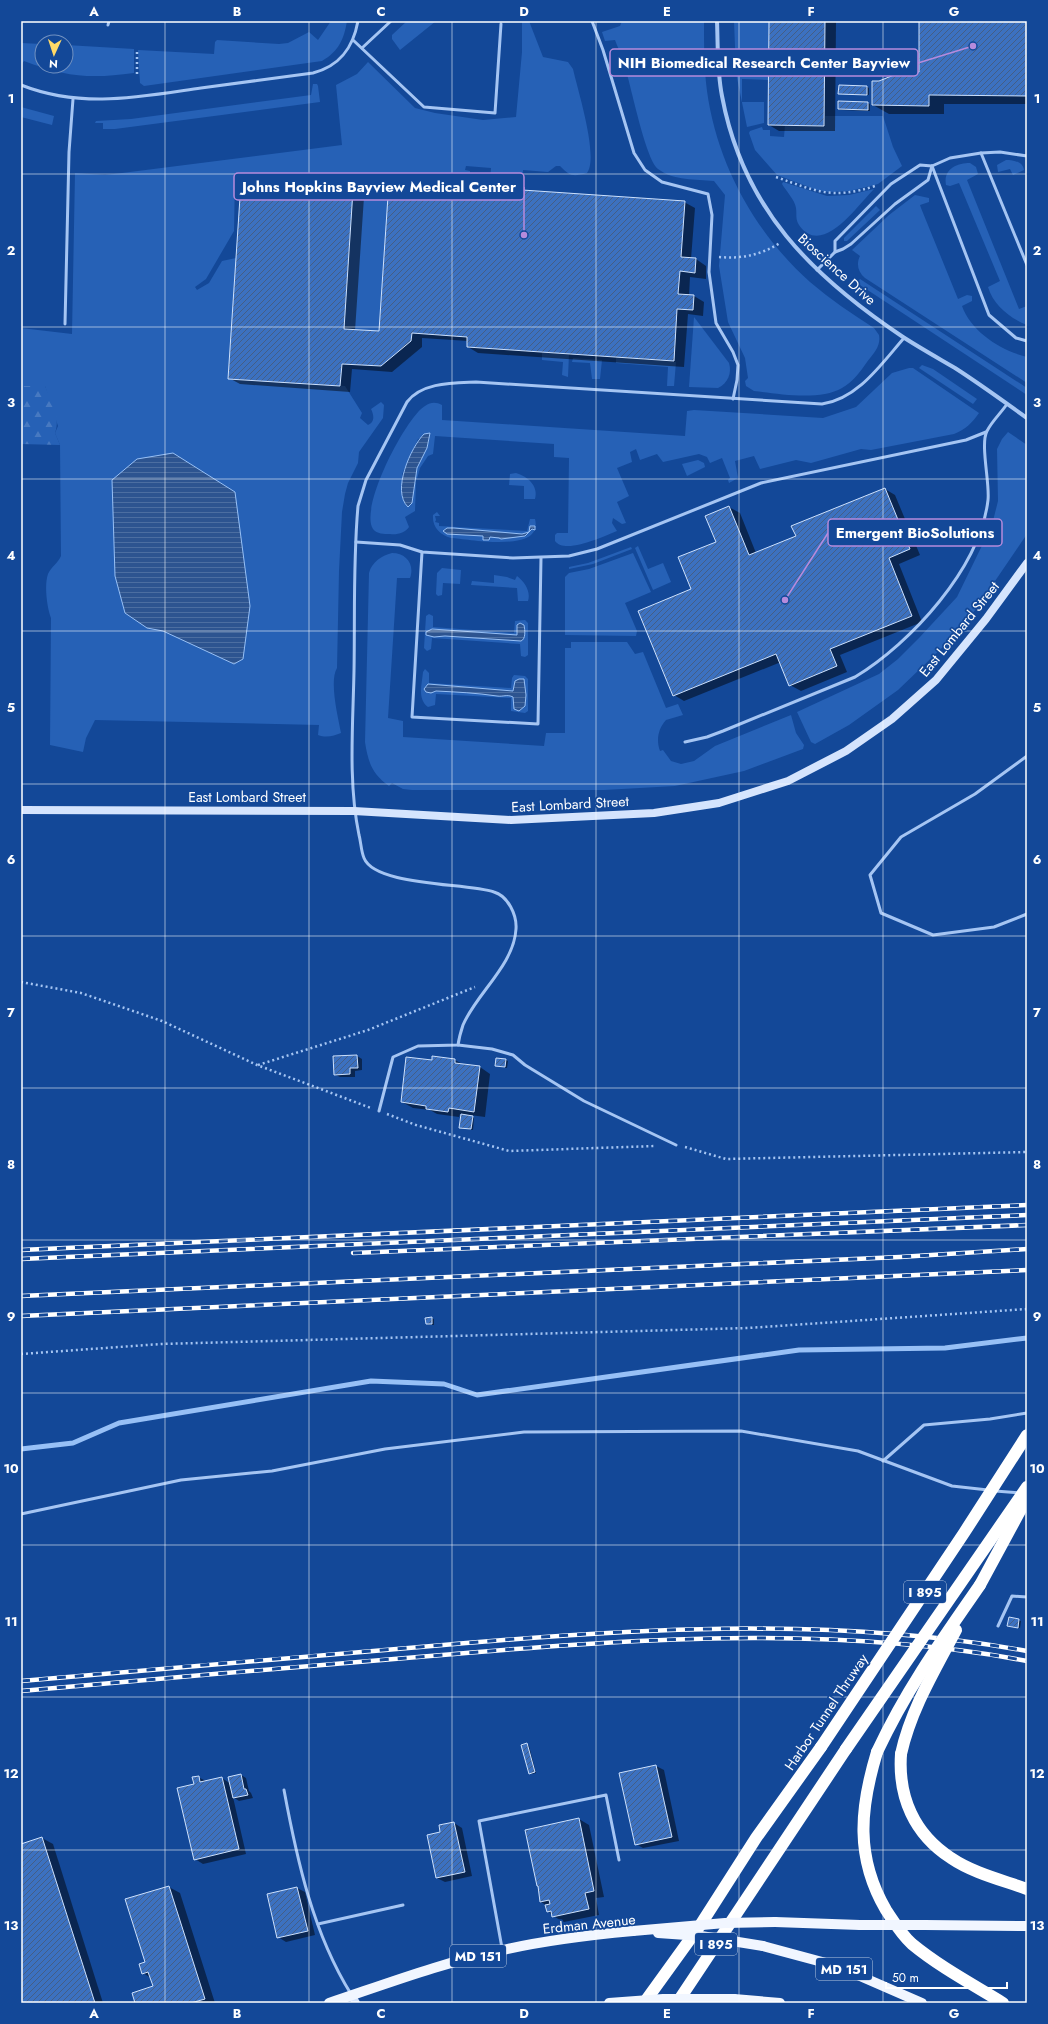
<svg xmlns="http://www.w3.org/2000/svg" width="1048" height="2024" viewBox="0 0 1048 2024" font-family="Jost,sans-serif">
<style>
.green{fill:#2661b6;fill-rule:evenodd}
.forest{fill:url(#forest-firs)}
.water{fill:url(#water-rules);stroke:#97c0f6}
.shadow{fill:#0007}
.lines{fill:none;stroke-linecap:round;stroke-linejoin:round}
.stream{stroke:#97c0f6;stroke-width:5}
.building{fill:url(#building-hatch);stroke:#cde1fd}
.path{stroke:#a5c5f3;stroke-width:2.5;stroke-dasharray:2 3;stroke-linecap:butt}
.lane{stroke:#a5c5f3;stroke-width:3}
.street{stroke:#a5c5f3;stroke-width:4}
.secondary{stroke:#d5e4fd;stroke-width:8}
.primary{stroke:#f1f6ff;stroke-width:10}
.highway{stroke:#fff;stroke-width:12}
.rail-casing{stroke:#fff;stroke-width:4.5}
.rail{stroke:#134898;stroke-width:3;stroke-dasharray:9;stroke-linecap:butt}
.primary-bridge{stroke:#f1f6ff;stroke-width:10}
.highway-bridge{stroke:#fff;stroke-width:12}
.grid{fill:none;stroke:#fff;stroke-width:1;stroke-opacity:0.55}
.labels{text-anchor:middle;stroke-width:3.5;stroke-linejoin:round;paint-order:stroke}
.shield{fill:#134898;stroke:#b8c8e0;stroke-width:1}
.shield-label{font-size:13px;font-weight:bold;fill:#fff}
.street-label{font-size:14px;fill:#fff;stroke:#134898}
.leader{fill:none;stroke:#b68bdc;stroke-width:1.5}
.callout-dot{fill:#b68bdc;stroke:#134898;stroke-width:1.5}
.callout{fill:#134898;stroke:#b68bdc;stroke-width:1.5}
.callout-label{font-size:15px;text-anchor:middle;font-weight:bold;fill:#fff}
.neatline{fill:none;stroke:#fff;stroke-width:1.5}
.grid-label{font-size:13px;text-anchor:middle;font-weight:bold;fill:#fff}
</style>
<defs>
<pattern id="forest-firs" width="22" height="20" patternUnits="userSpaceOnUse"><rect width="22" height="20" fill="#2661b6"/><path d="M5 1l3.5 6h-7zM16 11l3.5 6h-7z" fill="#4779c1"/></pattern>
<pattern id="water-rules" width="6" height="5" patternUnits="userSpaceOnUse"><rect width="6" height="5" fill="#2d5490"/><path d="M0 2.5h6" fill="none" stroke="#4c6ea1"/></pattern>
<pattern id="building-hatch" width="6" height="6" patternUnits="userSpaceOnUse"><rect width="6" height="6" fill="#3c71c0"/><path d="M-1 1l2-2M0 6l6-6M5 7l2-2" fill="none" stroke="#445e86"/></pattern>
</defs>
<rect width="100%" height="100%" fill="#134898"/>
<!-- green -->
<g class="green">
<path d="M331,21H347C344,39 339,51 322,61L144,86L140,83L138,50L214,54L215,42L217,40L279,44L288,43L309,32L318,40Z"/>
<polygon points="407,21 436,21 400,50 392,39 392,35"/>
<path d="M522,21H529L543,57L568,62L573,69C578,91 599,157 587,173C572,177 570,176 560,166H556L548,172L523,170L522,190L487,187V182H490L491,168L466,166L465,170L470,171V186L389,181L379,331L344,329L353,190L281,185L280,179L235,175L234,231L206,279L195,287L197,290L209,283L222,261L236,258L228,379L345,386L362,413L360,418L368,425C375,422 374,415 371,409L381,402L384,405L383,418L359,452L358,463L348,483L345,494L342,512L339,571L337,668C329,681 338,717 341,733C334,736 326,738 318,735L319,725L95,720L86,738L83,752L50,745L51,618C47,608 44,585 48,574C51,567 58,563 61,556L60,445L55,433L58,426L45,386H21V328L72,334L75,173L105,175L122,173L342,145L336,85L357,74L368,62L415,108L435,113L483,120L516,117L522,52Z"/>
<path d="M622,21H704C704,44 704,68 707,91C717,164 755,233 810,282C830,299 852,314 874,328L879,335C881,346 874,353 867,362C860,372 853,382 842,388C820,401 779,394 754,391L746,386L745,381L748,378L745,358L728,322L719,266L725,195L714,181C696,179 674,181 658,169C645,159 630,80 623,60C621,53 617,46 615,40L605,41L602,32L620,26Z"/>
<polygon points="734,21 769,21 768,80 742,79 742,102 764,102 764,123 747,127 736,73"/>
<path d="M21,43L42,44V66H66V45L134,49V73C90,79 66,77 24,61L21,65Z"/>
<polygon points="313,84 317,84 318,86 320,102 115,129 103,129 103,123 95,123 96,121 131,119 311,95"/>
<polygon points="21,107 54,116 52,125 21,117"/>
<polygon points="825,116 883,116 893,147 902,166 878,184 850,191 828,192 817,190 777,175 755,150 749,133 750,131 762,127 763,130 770,130 770,136 784,137 785,125 824,126"/>
<path d="M1006,160C1014,160 1023,162 1024,170L1013,175L1010,169L998,172L997,165Z"/>
<path d="M970,163L976,167L978,174L967,180L1019,309L1027,306V325C1011,319 993,305 988,287L1000,281L959,183L950,186L946,185C943,169 957,163 970,163Z"/>
<path d="M783,182L827,196L849,195L874,189C857,206 822,258 799,225C795,219 797,214 796,208C795,200 786,191 782,184Z"/>
<path d="M915,195L929,198V202L920,205L921,208L958,299L967,295L972,296V301L962,306C971,332 1002,351 1027,357V383L865,278C858,272 856,264 860,256L852,250L889,215Z"/>
<polygon points="876,206 880,210 847,241 844,241 844,238"/>
<polygon points="860,279 1027,388 1027,395 860,285 857,283"/>
<path d="M694,317L729,363C732,373 728,383 718,388L689,387Z"/>
<polygon points="542,352 569,354 568,377 562,375 563,362 542,360"/>
<polygon points="616,357 676,362 674,386 667,386 668,367 616,363"/>
<polygon points="573,358 602,360 600,379 592,379 590,363 572,362"/>
<polygon points="922,365 933,369 977,399 973,404 919,368"/>
<path d="M909,368H913L979,413C973,422 965,430 954,434L871,450L861,449L811,463L796,460L760,469L754,456L735,461L738,478L729,483L728,480L730,478L722,458L710,463L707,457L699,454L663,462L657,454L640,460L636,449L630,452L632,462L617,468L629,496L617,502L626,523L622,524L613,518L612,523L617,531C604,536 565,555 555,541V535L557,533H568L569,458L554,457V444L435,436L433,454L428,456L420,468L417,479L414,480C416,463 429,451 430,434L418,439L402,474V499L413,489L414,482L416,483L415,511L405,517L409,527C405,533 397,535 390,534C384,534 377,534 373,529C359,508 406,417 425,406C431,402 436,402 442,405V420L685,436L687,411L694,410L823,418L856,407L892,373Z"/>
<polygon points="1008,432 1027,445 1027,534 976,609 946,644 898,690 849,725 815,744 811,742 797,712 879,674 898,659 919,638 957,597 992,525 998,501 997,449 1002,439"/>
<polygon points="698,460 704,463 705,467 687,476 682,464"/>
<path d="M516,473C527,476 539,486 535,499H524V486L509,485L510,474Z"/>
<path d="M437,512L440,516H435L436,520L435,522L439,523V526L527,531L530,519H535C544,554 469,539 451,538C440,535 432,527 433,515Z"/>
<polygon points="638,546 648,569 663,563 671,582 653,590 635,548"/>
<polygon points="631,547 632,549 593,564 569,569 569,567 588,563"/>
<path d="M392,553C406,553 415,564 410,578H397L388,718L403,721V737L544,746L546,733H565V648H571V642H627L635,654L643,652L666,708L678,704L683,715L666,720C658,729 656,740 660,751L663,750L671,761L681,764L694,761L715,746L791,715L796,733L804,745L803,749L744,771L675,786L604,790H412L403,789L392,783L389,786C372,774 368,762 365,742L369,573C372,562 381,556 392,553Z"/>
<polygon points="633,553 651,592 625,603 637,631 636,636 565,635 565,577 569,573 589,569"/>
<polygon points="442,568 461,570 460,584 443,583 442,595 438,596 436,594 437,573"/>
<path d="M494,575L507,577L515,580L517,576C525,582 531,592 528,601H518L517,588L471,585L472,581L494,583Z"/>
<path d="M429,614L433,616V627L514,633L515,621L525,620L528,623V655L525,657L521,656L520,644L432,638L431,649L427,651L424,648L426,616ZM517,625L525,629L524,635L520,641L445,636L434,637L432,629L510,636L517,635Z"/>
<path d="M425,669L429,673V683L511,688L512,678L514,675L525,676L528,679V711L525,713L511,711V698L436,694L435,705L428,707C417,699 422,684 423,672ZM515,681L524,685L525,706C520,703 515,696 509,695C502,694 497,696 490,694L436,691L428,684L513,691Z"/>
</g>
<!-- forest -->
<path class="forest" d="M21,386H45C51,401 61,418 55,433L60,445L21,444Z"/>
<!-- water -->
<g class="water">
<path d="M430,433L427,448L417,468L412,503L408,507C391,491 411,447 424,434Z"/>
<polygon points="173,453 235,492 250,606 243,659 234,664 163,631 147,628 125,613 115,576 112,480 137,459"/>
<polygon points="530,526 535,526 535,530 532,529 525,536 501,539 499,538 490,537 489,540 483,540 483,536 447,534 443,531 447,528 454,528 522,534 529,532"/>
<path d="M520,623L524,625C525,630 526,639 521,641L445,636L434,637L426,635V632L432,629L517,635V625Z"/>
<path d="M519,679H524L526,695L525,706L519,711L514,709L513,697C507,694 503,697 497,696C477,693 457,692 436,691L431,693L426,692L424,689L428,684L513,691L515,681Z"/>
</g>
<!-- shadow -->
<g class="shadow">
<polygon points="770,21 836,21 835,131 779,131 769,125"/>
<polygon points="920,21 1027,21 1027,104 944,104 944,114 889,114 873,105 879,82 920,73"/>
<polygon points="867,87 869,88 869,95 840,93"/>
<polygon points="839,102 868,103 870,104 870,111 841,110 839,109"/>
<polygon points="242,184 353,191 364,197 355,331 380,332 684,202 695,208 691,259 696,259 706,266 706,279 690,277 689,296 694,296 704,302 703,316 688,314 684,367 478,353 468,347 468,341 422,338 422,347 392,372 352,369 350,392 240,384 229,378"/>
<polygon points="885,489 895,495 920,555 899,564 922,622 840,655 847,672 801,691 790,685 781,662 684,701 674,695 693,589 717,542 729,507 740,513 756,553 797,537"/>
<polygon points="357,1056 362,1059 362,1070 355,1071 355,1077 340,1077 334,1074"/>
<polygon points="455,1060 464,1065 480,1067 490,1074 485,1117 470,1115 474,1118 473,1130 460,1127 462,1114 460,1114 459,1117 437,1114 430,1110 413,1108 402,1102 433,1062"/>
<polygon points="506,1060 508,1061 507,1068 496,1065"/>
<polygon points="431,1318 434,1319 434,1325 427,1324"/>
<polygon points="1010,1618 1021,1621 1020,1628 1008,1626"/>
<polygon points="527,1744 529,1746 536,1773 532,1774 530,1773"/>
<polygon points="656,1766 664,1770 679,1841 643,1848 636,1844"/>
<polygon points="241,1775 246,1778 249,1791 251,1793 253,1798 239,1801 233,1797 246,1854 203,1864 195,1859 195,1785 198,1777 206,1781 222,1778 231,1784"/>
<polygon points="579,1819 589,1825 604,1897 596,1898 599,1915 564,1922 553,1916 548,1911 546,1905 541,1902"/>
<polygon points="454,1823 462,1828 472,1876 445,1882 437,1878 428,1836 441,1832"/>
<polygon points="42,1838 53,1844 103,2003 21,2003 21,1845"/>
<polygon points="169,1887 180,1893 215,2003 136,2003 154,1987 151,1978 143,1973"/>
<polygon points="297,1888 305,1892 315,1935 286,1942 278,1937 268,1894"/>
</g>
<g class="lines">
<!-- stream -->
<polyline class="stream" points="21,1449 73,1443 119,1423 371,1381 444,1384 477,1395 799,1350 945,1348 1027,1338"/>
</g>
<!-- building -->
<g class="building">
<polygon points="769,21 825,21 824,126 768,125"/>
<polygon points="919,21 1027,21 1027,96 929,95 929,106 872,105 872,81 879,81 904,71 919,72"/>
<polygon points="839,85 867,86 867,95 838,94"/>
<polygon points="838,101 868,102 868,110 838,109"/>
<polygon points="389,181 685,201 681,257 696,258 695,273 680,271 678,294 694,295 693,310 677,309 674,361 467,347 467,337 412,333 411,341 381,366 342,364 340,386 228,379 241,182 353,190 344,329 379,331"/>
<polygon points="885,488 910,549 889,558 912,616 830,649 837,666 789,686 776,654 673,696 638,611 691,589 678,557 716,542 705,516 729,506 749,555 796,536 791,526"/>
<polygon points="357,1055 358,1068 350,1068 350,1074 334,1075 333,1056"/>
<polygon points="432,1056 455,1059 455,1063 480,1066 474,1112 449,1108 448,1112 426,1109 426,1106 401,1102 406,1057 432,1060"/>
<polygon points="496,1058 506,1059 505,1067 495,1066"/>
<polygon points="461,1114 473,1116 471,1129 459,1128"/>
<polygon points="432,1317 432,1324 426,1324 425,1318"/>
<polygon points="1009,1617 1019,1619 1018,1628 1007,1626"/>
<polygon points="527,1743 535,1772 529,1774 521,1745"/>
<polygon points="656,1765 672,1837 635,1845 619,1773"/>
<polygon points="241,1774 244,1789 246,1789 248,1795 233,1798 228,1777"/>
<polygon points="199,1776 200,1782 222,1777 239,1849 194,1860 177,1788 194,1784 192,1777"/>
<polygon points="579,1818 594,1891 585,1893 589,1909 552,1917 551,1911 547,1912 545,1905 550,1904 549,1900 540,1902 538,1886 537,1886 525,1830"/>
<polygon points="454,1822 465,1872 436,1878 427,1835 440,1832 439,1825"/>
<polygon points="42,1837 95,2003 21,2003 21,1844"/>
<polygon points="169,1886 205,1999 191,2003 135,2003 132,1993 153,1986 148,1972 142,1974 139,1964 145,1962 125,1899"/>
<polygon points="297,1887 308,1931 277,1938 267,1894"/>
</g>
<g class="lines">
<!-- path -->
<g class="path">
<polyline points="137,74 137,50"/>
<path d="M776,177C816,191 832,200 875,186"/>
<path d="M719,257C741,259 761,255 780,243"/>
<polyline points="21,982 81,993 162,1021 257,1065 371,1108"/>
<polyline points="258,1065 368,1030 475,987"/>
<polyline points="387,1114 416,1125 509,1151 655,1146"/>
<polyline points="685,1147 726,1159 1027,1152"/>
<polyline points="21,1354 161,1344 748,1328 1027,1309"/>
</g>
<!-- lane -->
<g class="lane">
<polyline points="592,21 603,50 634,153 645,170 662,182 708,194 712,215 709,272 716,323 733,352 738,365 737,380 733,399"/>
<polyline points="108,25 109,21"/>
<polyline points="353,40 424,107 495,113 501,24"/>
<polyline points="362,48 391,21"/>
<path d="M21,85C82,109 139,97 201,88C238,83 276,78 313,73C340,66 353,48 358,21"/>
<polyline points="981,153 1027,265"/>
<polyline points="932,166 989,315 1016,338 1027,341"/>
<polyline points="835,252 835,241 891,184 920,165 932,166 950,158 981,153 1000,152 1027,156"/>
<polyline points="817,270 835,252 843,249 851,244 895,204 928,180 932,166"/>
<polyline points="65,324 69,152 73,99"/>
<polyline points="356,542 400,545 422,552 513,558 569,556 597,549 761,483 966,440 986,432"/>
<polyline points="422,552 412,717 538,724 541,558"/>
<path d="M685,742L707,737L723,731L855,677C911,643 980,568 988,500C990,483 980,444 987,431C992,421 1001,413 1007,404"/>
<polyline points="1027,756 975,794 901,837 870,875 881,913 933,935 994,927 1027,914"/>
<polyline points="458,1045 492,1049 513,1055 525,1065 584,1101 676,1145"/>
<path d="M379,1111L393,1057L418,1046L458,1045C459,1038 461,1031 463,1025C476,994 514,965 516,929C517,915 508,896 494,892C466,883 375,886 364,858C361,851 361,842 359,835C348,782 353,725 354,671C355,616 353,561 358,506L366,480L407,402C422,382 454,383 476,382L822,404C858,399 882,363 904,338"/>
<polyline points="883,1461 924,1425 990,1419 1027,1413"/>
<polyline points="995,1491 1020,1493"/>
<polyline points="21,1514 181,1480 272,1471 385,1449 524,1432 741,1431 858,1451 952,1486 988,1490"/>
<polyline points="998,1626 1012,1596 1027,1597"/>
<path d="M284,1790C297,1860 313,1933 351,1994"/>
<polyline points="318,1924 403,1905"/>
<polyline points="502,1948 479,1821 606,1795 619,1860"/>
</g>
<!-- street -->
<path class="street" d="M717,21C718,46 717,71 722,96C743,209 812,276 903,337C920,348 938,358 955,368C980,384 1003,401 1027,418"/>
<!-- secondary -->
<g class="secondary">
<polyline points="21,810 354,811 511,820 654,813 719,803 788,781 846,751 892,719 936,680 986,619 1027,563"/>
<polyline points="352,1996 356,2003"/>
</g>
<!-- primary -->
<g class="primary">
<polyline points="775,1922 860,1925"/>
<polyline points="925,1925 1027,1926"/>
<polyline points="763,1946 837,1966 922,2003"/>
<polyline points="734,1999 780,2003"/>
<path d="M329,2003C386,1984 444,1962 503,1950C546,1940 590,1935 633,1931"/>
</g>
<!-- highway -->
<g class="highway">
<polyline points="980,1585 1027,1498"/>
<path d="M877,1752C860,1808 855,1857 886,1910C894,1922 901,1934 912,1944C940,1967 972,1984 1003,2003"/>
<path d="M901,1754C898,1797 914,1834 951,1858C973,1873 1002,1880 1027,1889"/>
<polyline points="644,2003 701,1924 756,1838 821,1747"/>
<polyline points="677,2003 846,1749"/>
</g>
<defs>
<g id="rail">
<polyline points="21,1250 1027,1205"/>
<polyline points="353,1253 1027,1225"/>
<polyline points="21,1259 1027,1215"/>
<polyline points="21,1296 900,1257 1027,1249"/>
<polyline points="21,1316 1027,1270"/>
<path d="M21,1681C154,1669 287,1658 420,1647C622,1629 826,1615 1027,1651"/>
<path d="M21,1691C157,1679 294,1667 430,1656C628,1639 830,1624 1027,1661"/>
</g>
</defs>
<!-- rail casing -->
<use href="#rail" class="rail-casing"/>
<!-- rail -->
<use href="#rail" class="rail"/>
<!-- primary-bridge -->
<g class="primary-bridge">
<polyline points="860,1925 925,1925"/>
<polyline points="633,1931 725,1923 775,1922"/>
<polyline points="658,1933 701,1936 763,1946"/>
<polyline points="609,2003 663,1999 734,1999"/>
</g>
<!-- highway-bridge -->
<g class="highway-bridge">
<polyline points="821,1747 964,1533 1027,1435"/>
<polyline points="846,1749 1027,1487"/>
<path d="M877,1752C906,1690 941,1641 980,1585"/>
<path d="M901,1754C911,1709 935,1670 956,1630"/>
</g>
</g>
<!-- grid -->
<path class="grid" d="M165,21V2003M309,21V2003M452,21V2003M596,21V2003M739,21V2003M883,21V2003M21,174H1027M21,327H1027M21,479H1027M21,631H1027M21,784H1027M21,936H1027M21,1088H1027M21,1240H1027M21,1393H1027M21,1545H1027M21,1697H1027M21,1850H1027"/>
<g class="labels">
<!-- shield labels -->
<g class="shield">
<rect x="904" y="1581" width="42" height="22" rx="3"/>
<rect x="695" y="1933" width="42" height="22" rx="3"/>
<rect x="450" y="1945" width="56" height="22" rx="3"/>
<rect x="816" y="1958" width="56" height="22" rx="3"/>
</g>
<g class="shield-label">
<text x="925" y="1597">I 895</text>
<text x="716" y="1949">I 895</text>
<text x="478" y="1961">MD 151</text>
<text x="844" y="1974">MD 151</text>
</g>
<!-- street labels -->
<g class="street-label">
<text transform="translate(837 269) rotate(42)" y="5">Bioscience Drive</text>
<text transform="translate(959 629) rotate(-51)" y="5">East Lombard Street</text>
<text x="247" y="802">East Lombard Street</text>
<text transform="translate(570 804) rotate(-3)" y="5">East Lombard Street</text>
<text transform="translate(826 1712) rotate(-56)" y="5">Harbor Tunnel Thruway</text>
<text transform="translate(589 1924) rotate(-6)" y="5">Erdman Avenue</text>
</g>
</g>
<!-- callouts -->
<path class="leader" d="M973 46L918 63M524 235L524 187M785 600L828 533"/>
<g class="callout-dot">
<circle cx="973" cy="46" r="4"/>
<circle cx="524" cy="235" r="4"/>
<circle cx="785" cy="600" r="4"/>
</g>
<g class="callout">
<rect x="610" y="49" width="308" height="27" rx="4"/>
<rect x="234" y="173" width="290" height="27" rx="4"/>
<rect x="828" y="519" width="174" height="27" rx="4"/>
</g>
<g class="callout-label">
<text x="764" y="68">NIH Biomedical Research Center Bayview</text>
<text x="379" y="192">Johns Hopkins Bayview Medical Center</text>
<text x="915" y="538">Emergent BioSolutions</text>
</g>
<!-- border -->
<rect width="1048" height="2024" fill="none" stroke="#134898" stroke-width="44"/>
<!-- north arrow -->
<g transform="translate(54 54) rotate(183)"><circle r="19" fill="#134898" stroke="#7191c1"/>
<path d="M0-3L7 15L0 10L-7 15Z" fill="#ffd967"/>
<text y="-6" font-size="11" font-weight="bold" text-anchor="middle" fill="#ffffff">N</text>
</g>
<!-- scale -->
<path d="M886 1982v6h121v-6" fill="none" stroke="#ffffff" stroke-width="2"/>
<text x="892" y="1982" font-size="12" fill="#ffffff" stroke="#134898" stroke-width="3" paint-order="stroke">50 m</text>
<rect x="22" y="22" width="1004" height="1980" class="neatline"/>
<g class="grid-label">
<text x="94" y="16">A</text>
<text x="237" y="16">B</text>
<text x="381" y="16">C</text>
<text x="524" y="16">D</text>
<text x="667" y="16">E</text>
<text x="811" y="16">F</text>
<text x="954" y="16">G</text>
<text x="11" y="103">1</text>
<text x="1037" y="103">1</text>
<text x="11" y="255">2</text>
<text x="1037" y="255">2</text>
<text x="11" y="407">3</text>
<text x="1037" y="407">3</text>
<text x="11" y="560">4</text>
<text x="1037" y="560">4</text>
<text x="11" y="712">5</text>
<text x="1037" y="712">5</text>
<text x="11" y="864">6</text>
<text x="1037" y="864">6</text>
<text x="11" y="1017">7</text>
<text x="1037" y="1017">7</text>
<text x="11" y="1169">8</text>
<text x="1037" y="1169">8</text>
<text x="11" y="1321">9</text>
<text x="1037" y="1321">9</text>
<text x="11" y="1473">10</text>
<text x="1037" y="1473">10</text>
<text x="11" y="1626">11</text>
<text x="1037" y="1626">11</text>
<text x="11" y="1778">12</text>
<text x="1037" y="1778">12</text>
<text x="11" y="1930">13</text>
<text x="1037" y="1930">13</text>
<text x="94" y="2018">A</text>
<text x="237" y="2018">B</text>
<text x="381" y="2018">C</text>
<text x="524" y="2018">D</text>
<text x="667" y="2018">E</text>
<text x="811" y="2018">F</text>
<text x="954" y="2018">G</text>
</g>
</svg>
